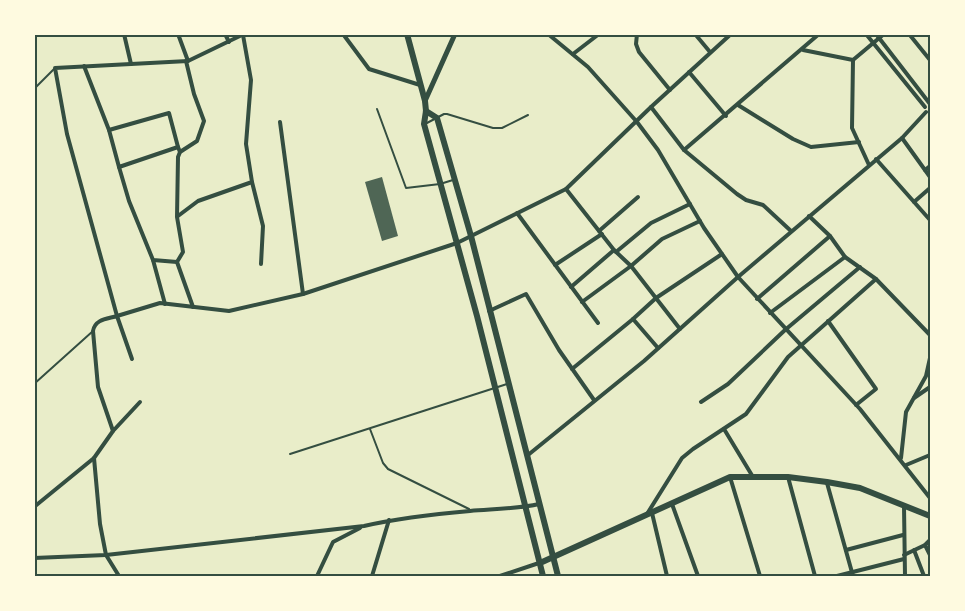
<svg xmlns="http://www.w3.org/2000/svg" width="965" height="611" viewBox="0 0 965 611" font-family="Literata,serif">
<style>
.building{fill:#4f6655}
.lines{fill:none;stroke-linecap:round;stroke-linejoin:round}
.service{stroke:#344e41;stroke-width:2}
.minor{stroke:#344e41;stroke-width:4}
.tertiary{stroke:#344e41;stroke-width:5}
.primary{stroke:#344e41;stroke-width:6}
.neatline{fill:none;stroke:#344e41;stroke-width:2}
</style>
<rect width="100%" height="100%" fill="#e9edc9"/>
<!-- building -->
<polygon class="building" points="382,177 398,236 382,241 365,182"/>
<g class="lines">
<!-- service -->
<g class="service">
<polyline points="34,89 54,69"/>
<polyline points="377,109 406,188 440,184 453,180"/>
<polyline points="425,124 444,114 447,114 493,128 502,128 528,115"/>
<polyline points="34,384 93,331"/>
<polyline points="370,429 383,463 388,469 469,509"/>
<polyline points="290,454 507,384"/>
</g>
<!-- minor -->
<g class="minor">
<polyline points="124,34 131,64"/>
<polyline points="178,34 188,61"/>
<polyline points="225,34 229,42"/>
<polyline points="244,34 188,61 55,68 67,134 117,316 160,303 229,311 303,294 457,243 566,189 651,107 731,34"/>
<polyline points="343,34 369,69 420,85"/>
<polyline points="548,34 588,67 637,122 658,150 704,228 738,277 860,409 930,498"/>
<polyline points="637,34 636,44 639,52 670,90"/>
<polyline points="695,34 710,52"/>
<polyline points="866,34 925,107"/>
<polyline points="876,34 930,104"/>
<polyline points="909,34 930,60"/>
<polyline points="803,50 853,60"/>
<polyline points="573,54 599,34"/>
<polyline points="186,61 194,94 204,121 197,141 180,152 178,157 177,217 183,252 177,262 193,307"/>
<polyline points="84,66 109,130 119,167 178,147 180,152"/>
<polyline points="689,72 726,116"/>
<polyline points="738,105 793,139 811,147 859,142"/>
<polyline points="651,107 684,150 819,34"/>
<polyline points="280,122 303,294"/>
<polyline points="109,130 169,113 178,147"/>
<polyline points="902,138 930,177"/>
<polyline points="684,150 737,194 746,200 763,205 791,231"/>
<polyline points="876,159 930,220"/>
<polyline points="869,165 852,128 853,60 884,34"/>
<polyline points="119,167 129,201 153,260 177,262"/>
<polyline points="925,170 930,166"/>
<polyline points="252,182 263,226 261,264"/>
<polyline points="566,189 614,250 631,266 680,329"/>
<polyline points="914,202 930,188"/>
<polyline points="517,213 598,323"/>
<polyline points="178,216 198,201 252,182 246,144 251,80 243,35"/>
<polyline points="809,216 830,236 845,257 876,279 930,335"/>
<polyline points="599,231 638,197"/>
<polyline points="616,252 651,223 690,204"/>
<polyline points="153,260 165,304"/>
<polyline points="555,265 602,234"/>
<polyline points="571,287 614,250"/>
<polyline points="757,299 830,236"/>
<polyline points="582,302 631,266 662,239 700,221"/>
<polyline points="489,311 526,294 559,350 594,400"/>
<polyline points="770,313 845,257"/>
<polyline points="828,321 876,389 856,405"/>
<polyline points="658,348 633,319 656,298 722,254"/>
<polyline points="572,369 633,319"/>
<polyline points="914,398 930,387"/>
<polyline points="701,402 728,384 785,330 860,267"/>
<polyline points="724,429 753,477"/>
<path d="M113,431L98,387L93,331C95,319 107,319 117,316L132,359"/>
<polyline points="528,455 644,361 738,277 902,138 926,112"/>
<polyline points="94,458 100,524 106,555 119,576"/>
<polyline points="901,458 906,412 926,376 930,358"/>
<polyline points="906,465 930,455"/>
<polyline points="730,477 760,576"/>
<polyline points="788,477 815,576"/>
<polyline points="827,483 853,576"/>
<polyline points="672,504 698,576"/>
<polyline points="904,506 905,576"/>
<polyline points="34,507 94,458 113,431 140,402"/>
<polyline points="652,513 667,576"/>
<polyline points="647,514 682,458 693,449 746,414 788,357 876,279"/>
<polyline points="925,545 930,555"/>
<polyline points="846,550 903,535"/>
<polyline points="914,550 924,576"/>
<polyline points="904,555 925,545 930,540"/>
<path d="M34,558L106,555L364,526C399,518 435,514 470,511C493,509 517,509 539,504"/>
<polyline points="34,576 35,576"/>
<polyline points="317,576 333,542 360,528"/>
<polyline points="372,576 389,520"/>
<polyline points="500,576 539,563"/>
<polyline points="837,576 904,559"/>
</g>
<!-- tertiary -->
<polyline class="tertiary" points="425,101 455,34"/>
<!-- primary -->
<g class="primary">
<polyline points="407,34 425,101 426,111 424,124 477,316 543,576"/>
<polyline points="426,111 437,118 471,236 558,576"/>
<polyline points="540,563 730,477 788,477 827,482 860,488 930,516"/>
</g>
</g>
<!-- border -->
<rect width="965" height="611" fill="none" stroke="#fefae0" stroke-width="72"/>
<rect x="36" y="36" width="893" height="539" class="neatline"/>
</svg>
